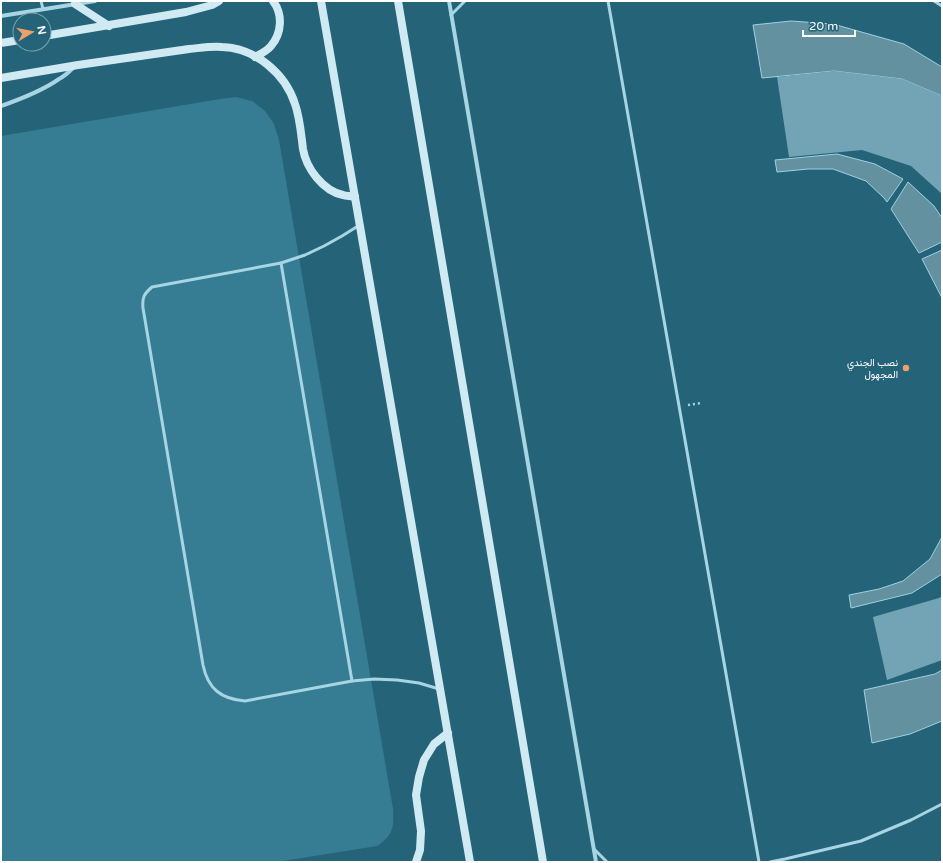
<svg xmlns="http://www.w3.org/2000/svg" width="943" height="863" viewBox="0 0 943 863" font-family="'Varela Round',Vazirmatn,sans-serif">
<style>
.green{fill:#367d94}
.water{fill:#63919f;stroke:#9bd3e4}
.building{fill:#72a4b5}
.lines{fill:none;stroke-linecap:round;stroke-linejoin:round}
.path{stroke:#a7d5e3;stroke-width:2.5;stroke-dasharray:2 3;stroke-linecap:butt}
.lane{stroke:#a7d5e3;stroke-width:3}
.street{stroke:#a7d5e3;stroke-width:4}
.secondary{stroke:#d0eaf3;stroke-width:8}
.poi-dot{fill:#eca06c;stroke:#256378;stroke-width:1.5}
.labels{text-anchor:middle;stroke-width:4;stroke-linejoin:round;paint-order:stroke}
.poi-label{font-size:10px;fill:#fff;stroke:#256378;text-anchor:end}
</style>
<rect width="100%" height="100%" fill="#256378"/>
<!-- green -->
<path class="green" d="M236,97L252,101L265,111L274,124L279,140L393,809C394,828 393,835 377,846L277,862H1V136L220,99Z"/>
<!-- water -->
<g class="water">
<polygon points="791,21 833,24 904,44 942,67 942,96 902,79 834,71 762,78 753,25"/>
<polygon points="837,154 875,164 903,179 887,202 884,198 866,181 833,169 808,169 777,172 775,160"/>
<polygon points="908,182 934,206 942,218 942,242 919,253 891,209"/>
<polygon points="942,250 942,298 922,259"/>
<polygon points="942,537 942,574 912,593 851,608 849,595 879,589 903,581 930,559"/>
<polygon points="942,670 942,721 910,734 872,743 864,690 935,674"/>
</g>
<!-- building -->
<g class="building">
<polygon points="834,71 902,79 942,96 942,194 911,166 862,150 789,157 777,77"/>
<polygon points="942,596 942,660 887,680 873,617 939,598"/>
</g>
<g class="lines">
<!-- path -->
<polyline class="path" points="688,405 701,403"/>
<!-- lane -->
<g class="lane">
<polyline points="41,1 43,9"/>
<polyline points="608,1 759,862"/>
<polyline points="934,1 942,6"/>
<polyline points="451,15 465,1"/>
<path d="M358,226L342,236L324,246L305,255L281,263L152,287C144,294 142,297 143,308L203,665C208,689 221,699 245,701L352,681L374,679L397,680L419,683L439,689"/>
<polyline points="281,263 352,681"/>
<polyline points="594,849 607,862"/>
<polyline points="770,862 785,859 861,841 911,820 942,804"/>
</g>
<!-- street -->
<g class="street">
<polyline points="449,1 596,862"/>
<polyline points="1,16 95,1"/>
<path d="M1,106C21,99 42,91 59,79C65,76 70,71 74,67"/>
</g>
<!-- secondary -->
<g class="secondary">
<polyline points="321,1 470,862"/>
<polyline points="398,1 543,862"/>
<polyline points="75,4 109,26"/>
<polyline points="44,36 186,12 212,5 219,1"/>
<polyline points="1,43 20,40"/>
<path d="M255,57C261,54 267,51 271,46C282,33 283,14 273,1"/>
<path d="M1,78L78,65L189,49C200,48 211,46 222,47C255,48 285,73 295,104C300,118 301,134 303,149C306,168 323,191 343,195C346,196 351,196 355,197"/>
<polyline points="416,862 420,850 421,831 416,795 419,777 424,760 434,744 448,733"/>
</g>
</g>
<!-- markers -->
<circle class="poi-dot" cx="906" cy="368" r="4"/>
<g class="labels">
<!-- poi labels -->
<g class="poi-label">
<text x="898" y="366">نصب الجندي<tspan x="898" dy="12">المجهول</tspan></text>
</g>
</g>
<!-- border -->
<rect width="943" height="863" fill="none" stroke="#ffffff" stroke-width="4"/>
<!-- north arrow -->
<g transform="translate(32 32) rotate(80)"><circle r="19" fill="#256378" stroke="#7ca1ae"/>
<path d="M0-3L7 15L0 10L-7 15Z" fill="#eca06c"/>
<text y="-6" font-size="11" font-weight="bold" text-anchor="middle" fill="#ffffff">N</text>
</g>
<!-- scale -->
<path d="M803 30v6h52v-6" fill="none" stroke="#ffffff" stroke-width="2"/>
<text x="809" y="30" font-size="12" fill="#ffffff" stroke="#256378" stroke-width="3" paint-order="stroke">20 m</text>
</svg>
